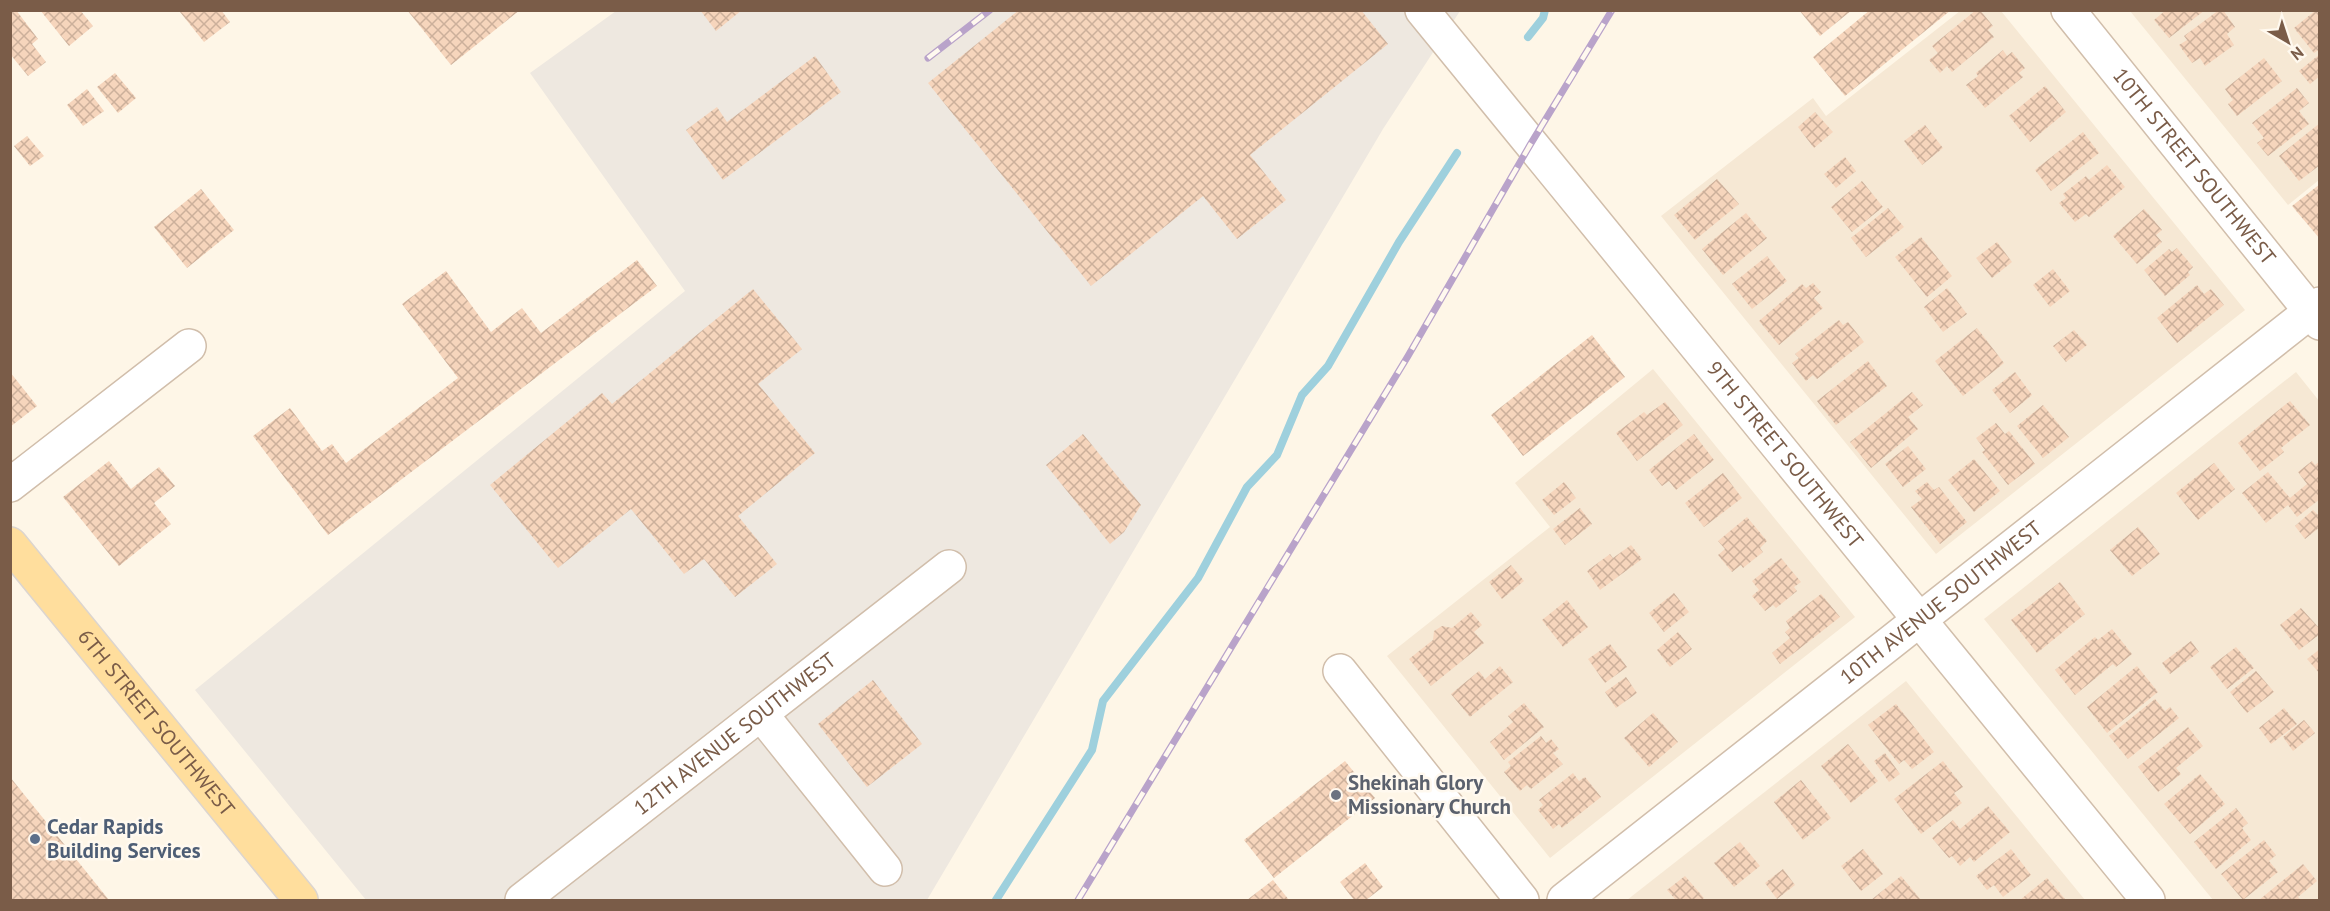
<svg xmlns="http://www.w3.org/2000/svg" width="2330" height="911" viewBox="0 0 2330 911" font-family="'PT Sans',sans-serif">
<style>
.residential{fill:#f6e8d4}
.industrial{fill:#eee8e0}
.lines{fill:none;stroke-linecap:round;stroke-linejoin:round}
.stream{stroke:#9ed0dd;stroke-width:8}
.building{fill:url(#building-cross-hatch)}
.minor-casing{stroke:#d1beab;stroke-width:36}
.major-casing{stroke:#dcd5cf;stroke-width:36}
.minor{stroke:#fff;stroke-width:33}
.major{stroke:#ffde9d;stroke-width:33}
.rail-casing{stroke:#b9a3ca;stroke-width:7}
.rail{stroke:#fff9ef;stroke-width:4.5;stroke-dasharray:14;stroke-linecap:butt}
.worship-dot{fill:#6b7280;stroke:#fff9ef;stroke-width:2}
.service-dot{fill:#5c6f8a;stroke:#fff9ef;stroke-width:2}
.labels{text-anchor:middle;stroke-width:5;stroke-linejoin:round;paint-order:stroke}
.street-label{font-size:21px;fill:#7a5c48;stroke:#fff9ef}
.worship-label{font-size:21px;font-weight:bold;fill:#5b616d;stroke:#fff9ef;text-anchor:start}
.service-label{font-size:21px;font-weight:bold;fill:#4e5e75;stroke:#fff9ef;text-anchor:start}
</style>
<defs>
<pattern id="building-cross-hatch" width="8" height="8" patternUnits="userSpaceOnUse" patternTransform="scale(1.5)"><rect width="8" height="8" fill="#f6d5bc"/><path d="M0 0l8 8M0 8l8-8" fill="none" stroke="#ccb09b"/></pattern>
</defs>
<rect width="100%" height="100%" fill="#fef6e7"/>
<!-- residential -->
<g class="residential">
<polygon points="1960,11 2001,11 2245,310 1936,554 1661,216 1813,98 1826,116"/>
<polygon points="2130,11 2319,11 2319,180 2288,205"/>
<polygon points="1653,369 1855,617 1550,858 1387,656 1550,527 1515,483"/>
<polygon points="2296,372 2320,402 2319,900 2213,900 1984,619"/>
<polygon points="1906,681 2085,900 1627,900"/>
</g>
<!-- industrial -->
<polygon class="industrial" points="616,11 1460,11 1383,129 927,900 366,900 195,690 685,291 530,73"/>
<g class="lines">
<!-- stream -->
<g class="stream">
<polyline points="1528,37 1543,18 1545,10"/>
<polyline points="996,900 1092,750 1103,701 1198,578 1247,487 1277,455 1302,395 1328,366 1399,242 1457,153"/>
</g>
</g>
<!-- building -->
<g class="building">
<polygon points="10,10 16,10 38,39 32,44 46,62 28,76 10,54"/>
<polygon points="40,10 80,10 93,26 69,46"/>
<polygon points="182,10 221,10 230,22 204,42 180,12"/>
<polygon points="407,10 520,10 451,65"/>
<polygon points="700,10 742,10 716,31"/>
<polygon points="1019,10 1361,10 1388,44 1250,155 1286,200 1237,239 1203,196 1091,286 928,83"/>
<polygon points="1799,10 1852,10 1820,36"/>
<polygon points="1870,10 1951,10 1845,96 1813,57"/>
<polygon points="1976,10 1980,10 1993,26 1988,30 1994,37 1952,72 1947,66 1940,73 1929,60 1938,53 1932,46"/>
<polygon points="2166,10 2205,10 2169,38 2154,20"/>
<polygon points="2219,10 2223,10 2235,27 2227,34 2234,45 2205,66 2200,58 2192,63 2179,45 2187,40 2184,36"/>
<polygon points="2316,10 2320,10 2320,49 2314,53 2294,28"/>
<polygon points="2003,50 2007,56 2012,52 2025,68 2019,73 2023,77 1985,108 1966,85 1978,76 1976,73"/>
<polygon points="2320,54 2320,76 2310,84 2299,71"/>
<polygon points="815,56 841,92 723,180 686,130 717,107 727,122"/>
<polygon points="2264,58 2282,81 2237,116 2228,104 2233,100 2225,89"/>
<polygon points="115,73 136,98 118,113 97,87"/>
<polygon points="2045,86 2066,112 2030,142 2009,116"/>
<polygon points="2297,88 2309,103 2299,111 2309,124 2268,156 2257,143 2264,138 2252,123"/>
<polygon points="87,89 104,111 83,126 67,105"/>
<polygon points="1815,112 1833,132 1814,148 1798,127"/>
<polygon points="2320,123 2320,165 2299,181 2279,156"/>
<polygon points="1925,125 1943,148 1922,165 1904,141"/>
<polygon points="2083,132 2099,153 2051,191 2035,170"/>
<polygon points="27,136 44,156 30,166 14,146"/>
<polygon points="1845,157 1856,171 1836,188 1824,174"/>
<polygon points="2107,165 2125,187 2089,217 2086,214 2075,222 2059,203 2066,198 2063,194 2086,176 2089,180"/>
<polygon points="1717,179 1739,204 1695,240 1674,215"/>
<polygon points="1862,181 1883,207 1852,232 1831,207"/>
<polygon points="2320,184 2320,239 2292,206"/>
<polygon points="201,189 234,230 187,268 154,227"/>
<polygon points="1888,208 1904,227 1866,257 1851,238"/>
<polygon points="2144,209 2162,230 2156,235 2162,242 2137,264 2113,236"/>
<polygon points="1746,213 1767,238 1723,275 1702,249"/>
<polygon points="1921,237 1952,276 1927,297 1895,257"/>
<polygon points="1997,242 2012,262 1992,278 1976,258"/>
<polygon points="2177,248 2193,267 2188,272 2190,275 2165,296 2144,270 2169,249 2172,252"/>
<polygon points="1767,256 1787,281 1752,309 1732,284"/>
<polygon points="637,260 657,286 328,535 253,436 290,408 322,451 332,444 346,463 458,378 402,304 446,271 491,332 522,308 541,333"/>
<polygon points="2053,269 2070,291 2050,307 2033,285"/>
<polygon points="1813,283 1821,292 1814,298 1823,308 1779,345 1759,321 1802,284 1806,288"/>
<polygon points="2197,285 2204,294 2211,289 2224,305 2177,343 2157,318"/>
<polygon points="1947,288 1967,314 1943,332 1924,307"/>
<polygon points="753,289 802,349 758,384 815,453 738,516 777,564 735,597 704,559 684,574 631,509 558,568 490,485 602,393 612,404"/>
<polygon points="1839,320 1843,325 1848,322 1864,342 1817,379 1813,375 1806,381 1792,363 1799,358 1795,354"/>
<polygon points="1977,328 2004,363 1963,396 1935,361"/>
<polygon points="2074,330 2087,345 2066,362 2053,346"/>
<polygon points="1592,335 1625,377 1523,456 1491,415"/>
<polygon points="1868,361 1887,386 1836,425 1817,401"/>
<polygon points="10,372 37,406 10,427"/>
<polygon points="2015,372 2032,395 2010,413 1992,390"/>
<polygon points="1912,392 1923,405 1908,417 1918,429 1871,468 1850,442"/>
<polygon points="2290,401 2310,425 2281,448 2284,452 2260,471 2238,443"/>
<polygon points="1665,402 1683,425 1637,461 1616,433 1644,412 1647,415"/>
<polygon points="2043,405 2069,437 2043,458 2017,426"/>
<polygon points="1996,423 2005,434 2009,431 2035,464 2008,485 1982,452 1985,450 1976,438"/>
<polygon points="1083,434 1141,505 1124,532 1110,544 1046,465"/>
<polygon points="1694,434 1714,460 1676,490 1669,481 1662,486 1649,470"/>
<polygon points="1908,446 1926,469 1903,487 1885,464"/>
<polygon points="1974,459 2000,491 1974,512 1948,480"/>
<polygon points="109,461 131,489 159,467 175,486 154,503 171,524 119,566 63,497"/>
<polygon points="2312,461 2315,465 2320,461 2320,499 2297,517 2288,505 2266,523 2242,493 2268,472 2290,498 2307,484 2298,472"/>
<polygon points="2214,463 2235,489 2198,520 2176,493"/>
<polygon points="1723,473 1742,498 1704,527 1685,503"/>
<polygon points="1564,482 1576,498 1554,515 1542,500"/>
<polygon points="1927,482 1934,490 1939,487 1967,522 1940,544 1911,507 1922,499 1915,491"/>
<polygon points="1580,508 1592,524 1565,545 1553,529"/>
<polygon points="2313,510 2320,517 2320,527 2305,539 2295,526"/>
<polygon points="1747,517 1767,541 1760,548 1763,552 1743,568 1741,565 1732,572 1718,555 1725,549 1718,541"/>
<polygon points="2138,527 2160,554 2132,576 2110,550"/>
<polygon points="1631,545 1642,559 1600,590 1587,571 1610,554 1613,558"/>
<polygon points="1781,558 1801,582 1794,587 1797,591 1776,608 1773,605 1765,611 1752,596 1759,590 1752,581"/>
<polygon points="1511,565 1524,581 1502,599 1489,582"/>
<polygon points="2060,582 2085,614 2037,653 2011,620"/>
<polygon points="1674,593 1689,612 1664,632 1649,613"/>
<polygon points="1821,594 1840,617 1780,664 1772,653 1790,638 1785,632 1790,628 1786,621"/>
<polygon points="1567,600 1588,627 1563,647 1542,620"/>
<polygon points="2301,608 2320,629 2320,634 2299,650 2280,625"/>
<polygon points="1471,612 1482,625 1474,632 1484,643 1431,686 1409,659 1433,640 1434,631 1442,626 1452,628"/>
<polygon points="2112,629 2132,654 2116,667 2113,664 2075,695 2055,670 2095,637 2098,640"/>
<polygon points="1678,632 1692,649 1670,667 1657,650"/>
<polygon points="2191,641 2199,652 2170,674 2162,663"/>
<polygon points="1610,644 1627,667 1605,683 1588,659"/>
<polygon points="2236,647 2254,668 2227,689 2210,667"/>
<polygon points="2320,649 2320,674 2307,659"/>
<polygon points="1500,666 1513,682 1470,717 1451,694 1479,671 1485,679"/>
<polygon points="2137,666 2158,692 2107,733 2087,707"/>
<polygon points="2256,671 2274,692 2247,713 2230,692"/>
<polygon points="1626,677 1637,693 1616,708 1605,692"/>
<polygon points="873,680 922,744 867,787 818,724"/>
<polygon points="2155,699 2165,711 2170,707 2179,718 2128,759 2109,736"/>
<polygon points="1524,703 1544,727 1504,760 1490,742 1513,722 1508,716"/>
<polygon points="1896,704 1934,752 1912,769 1904,760 1899,764 1868,725"/>
<polygon points="2284,708 2297,724 2271,744 2259,728"/>
<polygon points="1653,713 1678,742 1649,767 1624,738"/>
<polygon points="2304,720 2315,733 2293,751 2283,737"/>
<polygon points="2188,727 2203,746 2176,768 2181,774 2158,792 2138,767"/>
<polygon points="1541,736 1546,743 1551,739 1559,749 1553,753 1563,764 1531,789 1527,785 1520,791 1504,772 1511,766 1508,762"/>
<polygon points="1848,744 1878,781 1851,803 1821,766"/>
<polygon points="1885,753 1900,774 1889,782 1874,761"/>
<polygon points="1345,761 1375,798 1274,878 1244,840"/>
<polygon points="1943,761 1963,787 1954,793 1962,803 1921,834 1894,799"/>
<polygon points="1573,773 1579,781 1585,777 1601,797 1562,828 1559,824 1553,829 1538,810 1543,805 1539,800"/>
<polygon points="2200,774 2225,804 2190,834 2164,804"/>
<polygon points="10,777 109,900 10,900"/>
<polygon points="1801,780 1831,818 1803,840 1774,802"/>
<polygon points="1988,806 2010,832 1974,862 1970,857 1960,866 1952,856 1949,858 1932,838 1953,820 1960,829"/>
<polygon points="2236,808 2248,823 2242,828 2251,840 2216,869 2194,842"/>
<polygon points="2264,840 2276,855 2269,861 2278,872 2243,900 2221,874"/>
<polygon points="1740,842 1760,866 1734,887 1714,863"/>
<polygon points="1863,849 1883,874 1861,891 1841,866"/>
<polygon points="2011,849 2031,875 2003,897 1994,885 1987,890 1976,876"/>
<polygon points="1365,863 1383,887 1366,900 1354,900 1340,882"/>
<polygon points="2303,864 2317,881 2298,897 2301,900 2259,900"/>
<polygon points="1783,869 1795,885 1777,899 1765,883"/>
<polygon points="1685,876 1704,898 1701,900 1676,900 1667,890"/>
<polygon points="1901,876 1921,900 1871,900"/>
<polygon points="2047,878 2066,900 2020,900"/>
<polygon points="1273,880 1289,900 1247,900"/>
</g>
<g class="lines">
<defs>
<g id="minor">
<path id="s1" d="M1422,10L2148,900"/>
<path id="s2" d="M2068,10L2320,323"/>
<polyline points="10,485 189,346"/>
<polyline points="1340,671 1522,900"/>
<polyline points="761,714 885,869"/>
<path id="s3" d="M522,900L949,567"/>
<path id="s4" d="M1564,900L2320,304"/>
</g>
<g id="major">
<path id="s5" d="M10,544L301,900"/>
</g>
</defs>
<!-- minor casing -->
<use href="#minor" class="minor-casing"/>
<!-- major casing -->
<use href="#major" class="major-casing"/>
<!-- minor -->
<use href="#minor" class="minor"/>
<!-- major -->
<use href="#major" class="major"/>
<defs>
<g id="rail">
<polyline points="928,58 990,10"/>
<polyline points="1078,900 1408,356 1530,145 1612,10"/>
</g>
</defs>
<!-- rail casing -->
<use href="#rail" class="rail-casing"/>
<!-- rail -->
<use href="#rail" class="rail"/>
</g>
<!-- markers -->
<circle class="worship-dot" cx="1336" cy="795" r="6"/>
<circle class="service-dot" cx="35" cy="839" r="6"/>
<g class="labels">
<!-- street labels -->
<g class="street-label">
<text dy="7" stroke="none"><textPath href="#s2" startOffset="201">10TH STREET SOUTHWEST</textPath></text>
<text dy="7" stroke="none"><textPath href="#s1" startOffset="574">9TH STREET SOUTHWEST</textPath></text>
<text dy="7" stroke="none"><textPath href="#s4" startOffset="480">10TH AVENUE SOUTHWEST</textPath></text>
<text dy="7" stroke="none"><textPath href="#s5" startOffset="231">6TH STREET SOUTHWEST</textPath></text>
<text dy="7" stroke="none"><textPath href="#s3" startOffset="270">12TH AVENUE SOUTHWEST</textPath></text>
</g>
<!-- worship labels -->
<g class="worship-label">
<text x="1348" y="790">Shekinah Glory<tspan x="1348" dy="24">Missionary Church</tspan></text>
</g>
<!-- service labels -->
<g class="service-label">
<text x="47" y="834">Cedar Rapids<tspan x="47" dy="24">Building Services</tspan></text>
</g>
</g>
<!-- border -->
<rect width="2330" height="911" fill="none" stroke="#7a5c48" stroke-width="24"/>
<!-- north arrow -->
<g transform="translate(2288 42) rotate(141)" stroke="#fff9ef" stroke-width="4.5" paint-order="stroke">
<path d="M0-4.5L10 22L0 15L-10 22Z" fill="#7a5c48"/>
<text y="-9" font-size="16" font-weight="bold" text-anchor="middle" fill="#7a5c48">N</text>
</g>
</svg>
